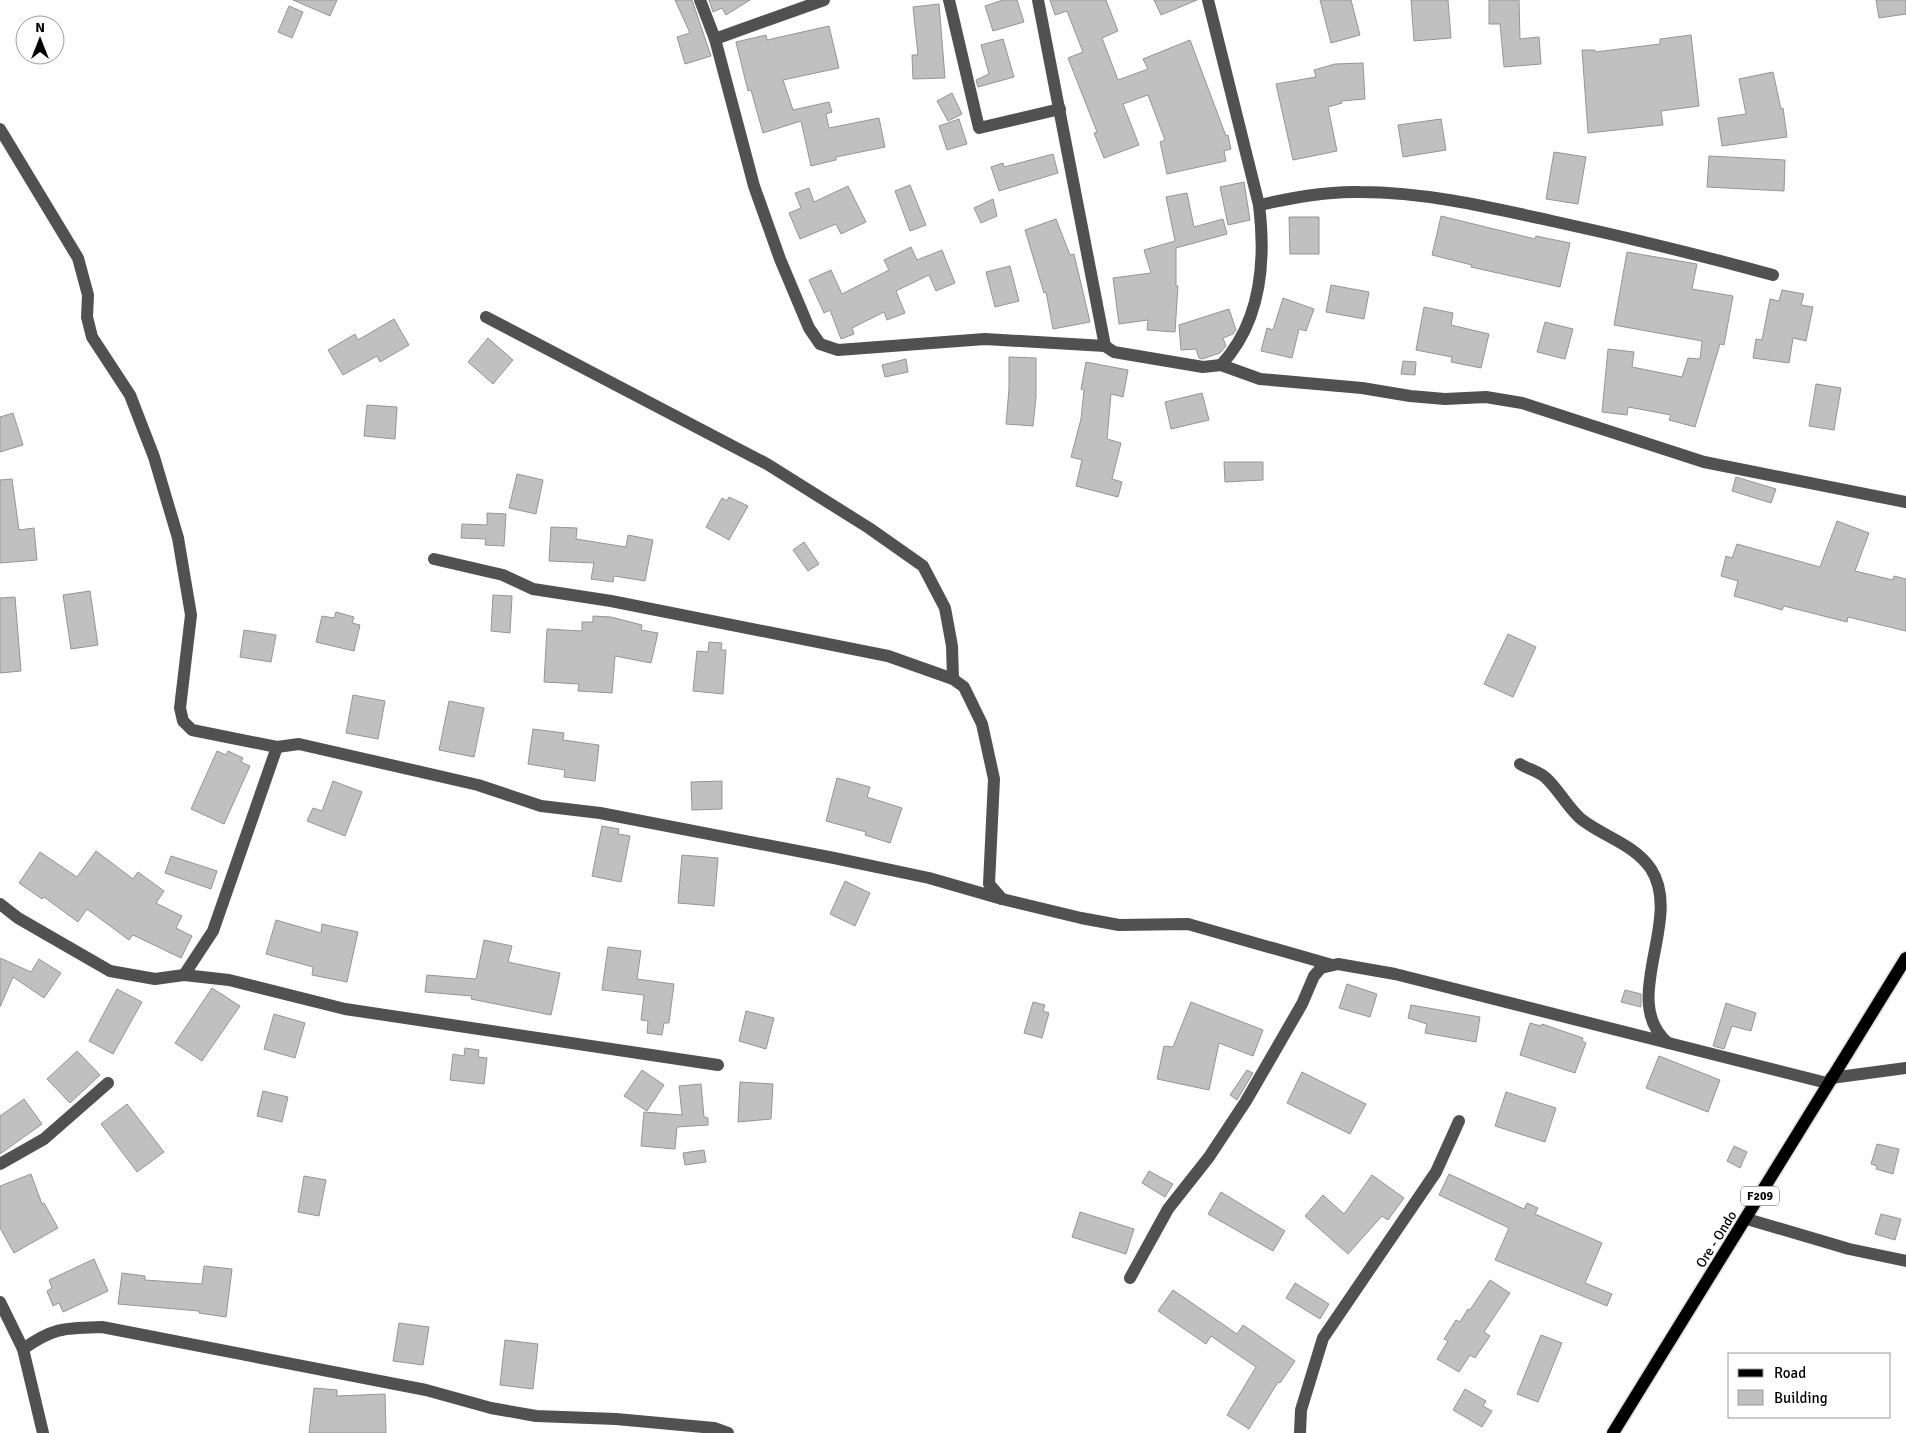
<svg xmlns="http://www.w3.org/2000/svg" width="1906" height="1433" viewBox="0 0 1906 1433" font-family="Signika,sans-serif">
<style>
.building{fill:#c0c0c0;stroke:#959595}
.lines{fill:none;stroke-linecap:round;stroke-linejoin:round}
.major-casing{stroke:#dbdbdb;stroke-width:15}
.minor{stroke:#515151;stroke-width:12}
.major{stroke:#000;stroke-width:12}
.labels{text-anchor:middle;stroke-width:4;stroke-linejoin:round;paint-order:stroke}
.shield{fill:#fff;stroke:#4c4c4c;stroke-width:1}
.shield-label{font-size:12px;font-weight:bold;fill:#000}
.street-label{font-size:14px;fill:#000;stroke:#fff}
</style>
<rect width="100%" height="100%" fill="#fff"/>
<!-- building -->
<g class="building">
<polygon points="293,0 337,0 330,16"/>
<polygon points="675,0 692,0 711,56 685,64 677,37 690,33"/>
<polygon points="709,0 750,0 726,15 722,8 713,12"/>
<polygon points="1003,0 1017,0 1024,22 993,31 985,6"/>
<polygon points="1050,0 1106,0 1118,31 1102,38 1118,80 1148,69 1143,59 1190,40 1226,136 1228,135 1231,149 1224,151 1226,161 1167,174 1160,142 1165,140 1148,95 1123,104 1139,145 1104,158 1094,133 1097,132 1068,58 1083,52 1067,11 1055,15"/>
<polygon points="1154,0 1197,0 1161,15"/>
<polygon points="1320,0 1351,0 1360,35 1331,43"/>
<polygon points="1411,0 1448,0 1451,38 1414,41"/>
<polygon points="1489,0 1519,0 1520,39 1539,37 1541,64 1504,67 1500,24 1489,24"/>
<polygon points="1876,0 1906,0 1906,14 1879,18"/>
<polygon points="939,4 945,78 913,79 912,55 918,55 913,7"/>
<polygon points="289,6 303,12 292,38 278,32"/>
<polygon points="829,26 839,68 783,80 793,110 829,102 832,112 826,114 829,128 879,118 885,147 836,157 836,160 811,166 801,121 763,133 751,90 748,91 736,42 766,35 767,40"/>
<polygon points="1691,35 1699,106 1661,111 1663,125 1588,133 1582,50 1595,50 1595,52 1660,44 1660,39"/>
<polygon points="1003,39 1014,77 978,87 976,80 989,74 981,45"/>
<polygon points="1363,63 1365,99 1341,101 1342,103 1328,107 1337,151 1293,160 1276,84 1316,77 1314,70 1335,64"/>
<polygon points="1773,72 1781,109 1783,108 1787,137 1722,146 1718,118 1746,114 1739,79"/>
<polygon points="952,93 962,114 948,121 937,101"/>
<polygon points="959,119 967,144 947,150 939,126"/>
<polygon points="1441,119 1446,150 1403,157 1398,125"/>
<polygon points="1554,152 1586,157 1578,204 1546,199"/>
<polygon points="1053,154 1058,173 999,191 991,167 1003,163 1004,167"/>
<polygon points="1709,156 1785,160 1784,191 1707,187"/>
<polygon points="1244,182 1250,220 1228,225 1220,187"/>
<polygon points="910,185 926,225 910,231 895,191"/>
<polygon points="848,186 866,222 841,234 836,224 800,239 789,213 801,208 795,193 809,188 814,202"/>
<polygon points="1187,193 1194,227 1223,219 1227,234 1176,248 1176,286 1178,286 1175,332 1147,330 1148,320 1119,324 1113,278 1151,273 1144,250 1175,241 1166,197"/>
<polygon points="993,199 997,216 981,223 974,208"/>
<polygon points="1441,216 1535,239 1536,236 1570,243 1560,287 1471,267 1472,265 1432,255"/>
<polygon points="1289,217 1319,217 1319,254 1290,254"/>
<polygon points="1056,219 1070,255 1074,254 1090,322 1053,329 1046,292 1044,293 1025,230"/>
<polygon points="911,247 917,260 942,250 955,283 936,291 929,275 896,291 905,313 887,320 884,312 852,328 854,334 841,339 830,310 824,313 809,280 831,270 842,294 889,270 884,260"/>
<polygon points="1627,252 1697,264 1692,289 1733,296 1724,345 1720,344 1695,427 1669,420 1671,415 1628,407 1627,415 1602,412 1608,349 1634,352 1632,367 1682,377 1688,358 1700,359 1702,341 1614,325"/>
<polygon points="1010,266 1019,301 995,307 986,272"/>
<polygon points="1331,285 1369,292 1364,319 1326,312"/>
<polygon points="1782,290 1804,294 1801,305 1813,307 1806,341 1793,338 1789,363 1753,358 1756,339 1762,340 1770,299 1779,301"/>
<polygon points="1283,298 1314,309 1306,331 1299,329 1292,358 1261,351 1267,328 1273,330"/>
<polygon points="1424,307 1453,313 1451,325 1489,334 1481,368 1451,362 1452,357 1416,350"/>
<polygon points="1229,309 1236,330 1233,334 1223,338 1226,346 1220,353 1202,359 1199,358 1196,349 1181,350 1179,325"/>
<polygon points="394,319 409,345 380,362 377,356 343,375 328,350 355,334 358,340"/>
<polygon points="1545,322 1573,329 1565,359 1537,352"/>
<polygon points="488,338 513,360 493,384 468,362"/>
<polygon points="1009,357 1036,358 1036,397 1033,426 1006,424 1009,389"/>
<polygon points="906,359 908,372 885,377 882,365"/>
<polygon points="1403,361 1416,362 1415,375 1401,374"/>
<polygon points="1086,362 1128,370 1123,397 1111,394 1107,439 1121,443 1112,479 1122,482 1118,497 1076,486 1082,460 1071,457 1081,419 1084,390 1081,389"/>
<polygon points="1816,384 1841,388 1834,430 1809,426"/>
<polygon points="1202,393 1209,420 1171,429 1165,402"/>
<polygon points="367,405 397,407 395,439 364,436"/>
<polygon points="13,413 23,445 0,452 0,417"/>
<polygon points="1224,462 1263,462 1263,480 1225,482"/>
<polygon points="517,474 543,480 536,514 509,508"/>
<polygon points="1736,477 1776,489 1771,503 1732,491"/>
<polygon points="12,479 19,530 34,528 37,560 0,563 0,480"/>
<polygon points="729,497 748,506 729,540 706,527 722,498 727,501"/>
<polygon points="487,513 506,514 504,546 485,545 486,539 461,538 462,524 487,525"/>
<polygon points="1837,521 1869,533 1855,571 1893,580 1894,576 1906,579 1906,631 1848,617 1847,622 1784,606 1782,610 1759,603 1734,596 1738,581 1721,576 1726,556 1732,558 1737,544 1820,567"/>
<polygon points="551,527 577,528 576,539 626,547 628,535 653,540 645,581 614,576 613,582 591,579 594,563 549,561"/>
<polygon points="804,542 819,564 808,571 793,550"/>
<polygon points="90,591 98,645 71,649 63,595"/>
<polygon points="493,595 512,596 510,633 491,631"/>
<polygon points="15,597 21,671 0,673 0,598"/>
<polygon points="336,612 354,617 352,623 360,625 354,651 316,642 322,616 334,618"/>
<polygon points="593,616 611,617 642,625 641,630 658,633 651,663 615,656 612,693 578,691 579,684 544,682 547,629 582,631 582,622 593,622"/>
<polygon points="244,630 276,635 271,662 240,657"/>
<polygon points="1508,634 1536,647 1513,697 1484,684"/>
<polygon points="709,642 722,643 721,650 726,650 723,694 693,691 697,651 708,652"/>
<polygon points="353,695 385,701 378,739 346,733"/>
<polygon points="449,701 484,708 474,757 439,750"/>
<polygon points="533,729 564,733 563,740 599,745 595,781 564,777 565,770 528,764"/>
<polygon points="217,751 226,755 228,751 243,758 241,762 250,766 224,824 191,809"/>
<polygon points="837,778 870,787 867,797 902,808 890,843 865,835 866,832 826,821"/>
<polygon points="333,781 362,792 345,836 307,821 313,808 322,811"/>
<polygon points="722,781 722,809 692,810 691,782"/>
<polygon points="602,826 619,829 618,834 630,836 621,882 592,876"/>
<polygon points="96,851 133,879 138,872 164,891 156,903 182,916 176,928 192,936 181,958 133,935 129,940 87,909 78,922 44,897 42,899 19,883 40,852 77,877"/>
<polygon points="682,855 718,858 714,906 678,903"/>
<polygon points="171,856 217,871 211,889 165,873"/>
<polygon points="845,881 870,893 855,926 830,914"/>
<polygon points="276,920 321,933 322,924 358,932 347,982 312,975 313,967 266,954"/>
<polygon points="484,940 512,946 508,962 560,973 551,1015 471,999 472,996 425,992 427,975 476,979"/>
<polygon points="608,947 641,951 637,979 674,984 669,1023 664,1023 662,1035 647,1033 648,1021 641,1020 644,995 602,990"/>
<polygon points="0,958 31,972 39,959 61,973 44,998 13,977 0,1007"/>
<polygon points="1347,984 1377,994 1370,1017 1339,1008"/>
<polygon points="212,988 240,1006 202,1061 175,1043"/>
<polygon points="117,989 142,1002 113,1054 89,1041"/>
<polygon points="1625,990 1641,994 1641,1007 1621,1002"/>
<polygon points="1033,1002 1045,1005 1043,1011 1049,1013 1042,1038 1024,1033"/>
<polygon points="1191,1002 1263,1030 1253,1056 1219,1043 1209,1090 1157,1079 1164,1046 1173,1047"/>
<polygon points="1726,1003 1756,1013 1751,1031 1732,1026 1724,1049 1713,1046"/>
<polygon points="1411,1005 1480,1017 1476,1042 1425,1033 1427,1024 1408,1018"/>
<polygon points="746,1011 774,1018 766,1049 739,1041"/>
<polygon points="274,1014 305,1023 295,1058 264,1049"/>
<polygon points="1530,1023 1541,1026 1542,1024 1583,1038 1582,1041 1586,1043 1575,1073 1520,1055"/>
<polygon points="465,1048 479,1050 478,1057 487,1058 484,1084 450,1080 453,1054 464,1056"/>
<polygon points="77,1051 100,1075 70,1103 47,1079"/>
<polygon points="1659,1056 1720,1080 1708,1112 1646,1088"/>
<polygon points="642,1070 664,1085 647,1111 624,1096"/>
<polygon points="1247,1070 1253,1073 1237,1100 1230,1095"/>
<polygon points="1302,1072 1366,1104 1350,1134 1287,1103"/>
<polygon points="740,1082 773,1084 771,1119 738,1122"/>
<polygon points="701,1084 704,1117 708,1118 708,1125 677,1127 675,1149 641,1146 644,1112 682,1115 679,1086"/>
<polygon points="263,1091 288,1097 282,1122 257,1116"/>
<polygon points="1506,1092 1556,1108 1545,1142 1495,1126"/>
<polygon points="24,1099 42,1124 0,1154 0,1116"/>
<polygon points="127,1104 164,1152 137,1172 101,1124"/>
<polygon points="1877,1144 1899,1149 1893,1174 1876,1169 1877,1166 1871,1164"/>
<polygon points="1734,1146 1747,1152 1740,1168 1727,1161"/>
<polygon points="704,1150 706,1162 685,1165 683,1153"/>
<polygon points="1149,1171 1173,1184 1165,1197 1142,1183"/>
<polygon points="31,1174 42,1204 44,1203 58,1228 14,1253 0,1228 0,1186"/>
<polygon points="1449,1174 1524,1209 1527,1203 1538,1208 1535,1214 1602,1243 1585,1283 1612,1294 1607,1306 1495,1260 1509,1228 1439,1195"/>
<polygon points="1372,1175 1404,1198 1388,1220 1382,1216 1348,1254 1305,1216 1323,1195 1344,1214"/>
<polygon points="304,1176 326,1180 319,1216 298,1212"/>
<polygon points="1221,1192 1285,1231 1273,1251 1208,1214"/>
<polygon points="1080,1212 1134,1229 1126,1254 1072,1237"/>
<polygon points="1881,1214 1901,1219 1895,1240 1875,1234"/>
<polygon points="94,1259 108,1291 63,1312 59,1303 53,1306 47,1291 52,1288 49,1280"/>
<polygon points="204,1266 232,1269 226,1317 199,1313 199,1311 118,1304 122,1273 145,1276 145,1280 202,1284"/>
<polygon points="1490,1280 1510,1293 1484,1332 1490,1336 1475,1358 1470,1355 1459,1372 1437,1359 1448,1341 1444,1339 1456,1320 1460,1322 1468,1309 1470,1310"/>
<polygon points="1295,1283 1329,1304 1320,1319 1286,1298"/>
<polygon points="1173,1290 1237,1334 1243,1325 1295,1361 1280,1383 1278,1382 1249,1429 1227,1415 1256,1367 1211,1336 1206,1344 1158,1311"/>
<polygon points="399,1323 429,1327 423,1365 393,1361"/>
<polygon points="1541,1335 1562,1343 1538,1402 1517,1394"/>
<polygon points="505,1340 538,1344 533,1389 500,1385"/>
<polygon points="314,1388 337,1390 337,1396 385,1394 386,1433 309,1433"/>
<polygon points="1465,1389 1486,1401 1483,1406 1492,1411 1482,1427 1453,1410"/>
</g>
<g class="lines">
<defs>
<path id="major" d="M1613,1433C1712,1275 1807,1116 1906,958"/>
</defs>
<!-- major casing -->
<use href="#major" class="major-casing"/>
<!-- minor -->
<g class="minor">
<polyline points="700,0 715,39 754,186 780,259 809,328 820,344 838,350 985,339 1105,346 1114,352 1203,367 1221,365 1260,379 1362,388 1410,396 1445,399 1486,397 1522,403 1704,462 1906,502"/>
<polyline points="949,0 979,128 1060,109"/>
<polyline points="1038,0 1105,346"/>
<path d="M1208,0L1259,205C1266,261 1262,321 1221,365"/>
<polyline points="715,39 824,0"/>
<polyline points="0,129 78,258 88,295 87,317 92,337 130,395 154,457 178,538 191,615 180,708 183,721 192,730 277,747 299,744 478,785 541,806 600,813 834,858 929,878 1002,899 1081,918 1119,925 1188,924 1332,965"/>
<path d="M1259,205C1292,198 1326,191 1360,192C1425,192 1489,207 1552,221C1626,237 1700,255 1773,275"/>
<polyline points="486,317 767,464 869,528 923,566 945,608 952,646 953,679"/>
<polyline points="434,559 503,575 533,589 611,601 888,656 953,679 964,687 982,724 994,779 989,884 1002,899"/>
<path d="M1520,764C1528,769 1540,772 1546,778C1559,790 1568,808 1581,819C1604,837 1634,844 1651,869C1684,920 1618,1001 1668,1043"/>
<polyline points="0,904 18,918 110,971 155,979 184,975 229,980 345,1009 718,1065"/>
<polyline points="184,975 213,931 277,747"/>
<polyline points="1831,1078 1906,1068"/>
<polyline points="0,1164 44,1139 108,1083"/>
<polyline points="1747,1219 1849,1249 1906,1261"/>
<polyline points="1130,1278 1168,1209 1209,1157 1246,1101 1302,1004 1314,976 1321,968 1338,964 1395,974 1827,1083"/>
<polyline points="0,1302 23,1349 43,1433"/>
<path d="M23,1349C54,1327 65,1328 102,1327L426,1390L491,1408L536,1416L616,1419L714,1428L728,1433"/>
<polyline points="1300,1433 1301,1410 1323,1338 1436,1172 1459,1121"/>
</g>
<!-- major -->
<use href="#major" class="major"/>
</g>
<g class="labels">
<!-- shield labels -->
<rect class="shield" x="1741" y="1186.5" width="38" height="19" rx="4"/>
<g class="shield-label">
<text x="1760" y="1200">F209</text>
</g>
<!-- street labels -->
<g class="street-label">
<text transform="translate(1716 1239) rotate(-58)" y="5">Ore - Ondo</text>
</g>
</g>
<!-- legend -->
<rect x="1728" y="1353" width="162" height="65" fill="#ffffff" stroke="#999999"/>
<rect x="1738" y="1369" width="25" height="8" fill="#000000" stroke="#999999"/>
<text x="1774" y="1378" font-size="15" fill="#000000">Road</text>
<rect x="1738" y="1390" width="25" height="15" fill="#c0c0c0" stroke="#999999"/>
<text x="1774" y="1403" font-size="15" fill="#000000">Building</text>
<!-- north arrow -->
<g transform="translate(40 40)"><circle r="24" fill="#ffffff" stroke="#999999"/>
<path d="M0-4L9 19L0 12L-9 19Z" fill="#000000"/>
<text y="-8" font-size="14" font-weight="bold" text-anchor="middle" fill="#000000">N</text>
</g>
</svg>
